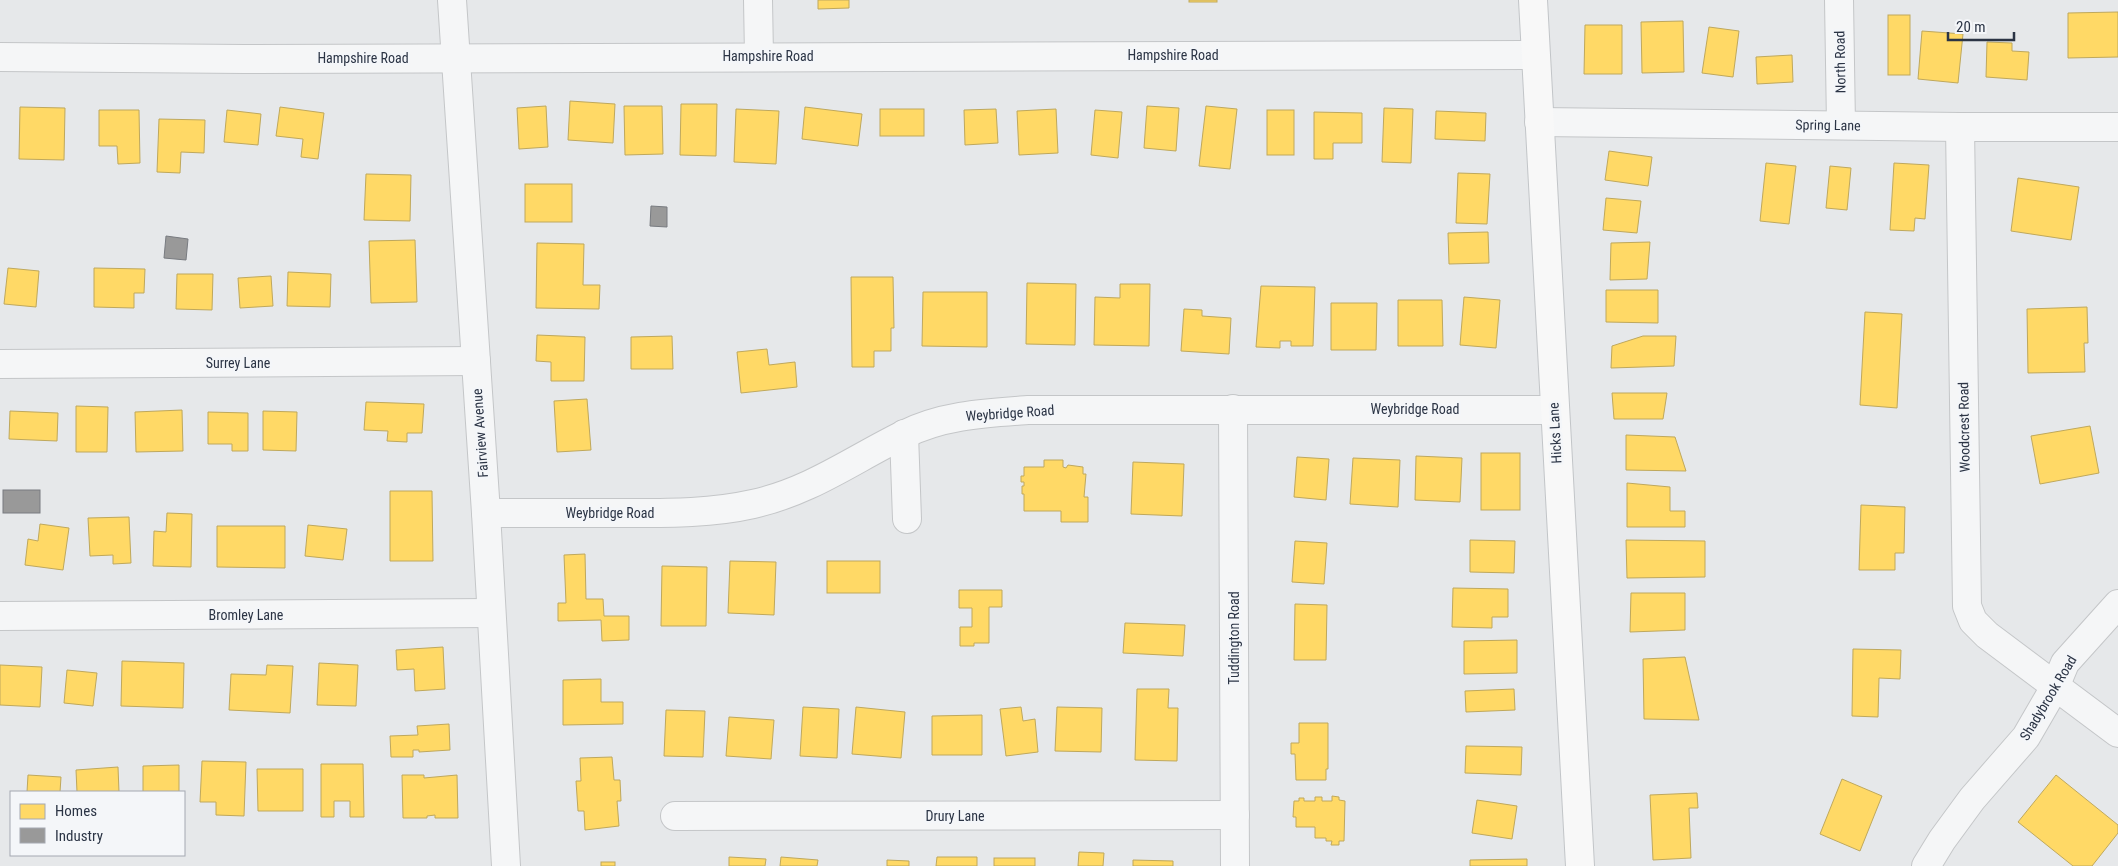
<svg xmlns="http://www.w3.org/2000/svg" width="2118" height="866" viewBox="0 0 2118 866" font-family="'Roboto Condensed',sans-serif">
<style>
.homes{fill:#ffd966;stroke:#bfa85c}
.industry{fill:#999;stroke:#787b80}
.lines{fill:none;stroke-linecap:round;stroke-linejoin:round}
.minor-casing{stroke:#c4c6c8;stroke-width:30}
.major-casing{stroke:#c2c5c8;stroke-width:30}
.minor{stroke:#f5f6f7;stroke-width:28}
.major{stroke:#f8f8f8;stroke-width:28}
.labels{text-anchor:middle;stroke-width:5;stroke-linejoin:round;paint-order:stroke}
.street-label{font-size:14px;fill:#2b3445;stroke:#f4f6f9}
</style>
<rect width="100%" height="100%" fill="#e6e8ea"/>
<!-- homes -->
<g class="homes">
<polygon points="818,0 849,0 849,8 818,9"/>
<rect x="1189" y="0" width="28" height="2"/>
<polygon points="2118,12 2118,57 2068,58 2068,13"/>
<rect x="1888" y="15" width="22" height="60"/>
<polygon points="1683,21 1684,72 1642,73 1641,22"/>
<polygon points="1585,25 1622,25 1622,74 1584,74"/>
<polygon points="1709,27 1739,31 1733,77 1702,73"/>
<polygon points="1922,31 1963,34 1958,83 1918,79"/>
<polygon points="1987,42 2012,43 2012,51 2029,52 2027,80 1986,77"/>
<polygon points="1792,55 1793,82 1757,84 1756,57"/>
<polygon points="570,101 615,104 613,143 568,140"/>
<polygon points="681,104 717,104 716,156 680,155"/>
<polygon points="546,106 548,147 519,149 517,108"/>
<polygon points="624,106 662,106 663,154 625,155"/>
<polygon points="1147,106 1179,108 1176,151 1144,148"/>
<polygon points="1206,106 1237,109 1230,169 1199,166"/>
<polygon points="20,107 65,108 64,160 19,159"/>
<polygon points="280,107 324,113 318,159 301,157 303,139 276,136"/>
<polygon points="805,107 862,114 858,146 802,139"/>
<polygon points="1384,108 1413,109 1411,163 1382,162"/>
<polygon points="736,109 779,111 776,164 734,162"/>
<rect x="880" y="109" width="44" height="27"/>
<polygon points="996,109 998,143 965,145 964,110"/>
<polygon points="1056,109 1058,153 1019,155 1017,111"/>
<polygon points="99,110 139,110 140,163 118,164 117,146 99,146"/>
<polygon points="227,110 261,114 258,145 224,142"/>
<polygon points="1095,110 1122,112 1118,158 1091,155"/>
<rect x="1267" y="110" width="27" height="45"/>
<polygon points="1436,111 1486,113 1485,141 1435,139"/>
<polygon points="1314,112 1362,113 1362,143 1333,143 1333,159 1314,159"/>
<polygon points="159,119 205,120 204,153 181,152 180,173 157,172"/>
<polygon points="1609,151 1652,157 1648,186 1605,180"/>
<polygon points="1766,163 1796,166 1789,224 1760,221"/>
<polygon points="1894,163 1929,165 1925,219 1915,218 1914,231 1890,230"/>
<polygon points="1830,166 1851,168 1847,210 1826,208"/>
<polygon points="1458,173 1490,174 1487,224 1456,223"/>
<polygon points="366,174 411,175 410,221 364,220"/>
<polygon points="2018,178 2079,187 2071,240 2011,231"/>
<rect x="525" y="184" width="47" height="38"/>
<polygon points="1606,198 1641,201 1637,233 1603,230"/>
<polygon points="1488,232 1489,263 1449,264 1448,233"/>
<polygon points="415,240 417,302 371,303 369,241"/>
<polygon points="1650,242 1647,279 1610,280 1611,243"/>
<polygon points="537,243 584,244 583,285 600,285 599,309 536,308"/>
<polygon points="8,268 39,271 36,307 4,304"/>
<polygon points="94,268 145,269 144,293 134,293 134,308 94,307"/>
<polygon points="288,272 331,274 330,307 287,306"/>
<polygon points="177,274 213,274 212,310 176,309"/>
<polygon points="271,276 273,306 240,308 238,278"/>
<polygon points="851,277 893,277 894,328 891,328 891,351 874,351 874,367 852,367"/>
<polygon points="1027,283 1076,284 1075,345 1026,344"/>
<polygon points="1120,284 1150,284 1149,346 1094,345 1095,297 1120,298"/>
<polygon points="1261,286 1315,287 1313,346 1291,346 1291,341 1280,341 1280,348 1256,347"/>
<polygon points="1606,290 1658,290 1658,323 1606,322"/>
<polygon points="923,292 987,292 987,347 922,346"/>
<polygon points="1464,297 1500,300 1496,348 1460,345"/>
<polygon points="1398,300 1442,300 1443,346 1398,346"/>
<polygon points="1331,303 1377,303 1376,350 1331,350"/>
<polygon points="2087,307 2088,343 2084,343 2085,372 2028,373 2027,309"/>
<polygon points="1184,309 1202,310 1202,316 1231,318 1229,354 1181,351"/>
<polygon points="1865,312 1902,314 1897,408 1860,405"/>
<polygon points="537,335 585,337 584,381 551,381 551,362 536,361"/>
<polygon points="672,336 673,369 631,369 631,337"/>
<polygon points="1643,336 1676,336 1674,366 1611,368 1612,346"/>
<polygon points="767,349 769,365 795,362 797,387 741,393 737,352"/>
<polygon points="1612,393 1667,393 1663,419 1614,419"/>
<polygon points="587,399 591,450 557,452 554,401"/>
<polygon points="366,402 424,404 422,433 407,433 407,442 387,441 388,431 364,430"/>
<polygon points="76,406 108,407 107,452 76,452"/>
<polygon points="182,410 183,451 136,452 135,412"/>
<polygon points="10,411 58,413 57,441 9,439"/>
<polygon points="263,411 297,412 296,451 263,450"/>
<polygon points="208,412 248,413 248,451 232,451 232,444 208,444"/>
<polygon points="2090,426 2099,473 2040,484 2031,436"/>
<polygon points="1626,435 1675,437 1686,471 1626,470"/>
<rect x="1481" y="453" width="39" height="57"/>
<polygon points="1416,456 1462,458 1460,502 1415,500"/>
<polygon points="1297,457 1329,459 1326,500 1294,497"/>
<polygon points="1353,458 1400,460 1398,507 1350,504"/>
<polygon points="1044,460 1063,460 1063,467 1066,468 1068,465 1083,467 1083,474 1086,474 1084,497 1088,497 1088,522 1061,522 1061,511 1024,511 1024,494 1022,494 1022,486 1024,486 1024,482 1021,482 1021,476 1024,476 1024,467 1044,467"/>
<polygon points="1133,462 1184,464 1182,516 1131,514"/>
<polygon points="1627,483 1670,487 1670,511 1685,511 1685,527 1627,527"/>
<polygon points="390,491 432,491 433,561 390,561"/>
<polygon points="1861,505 1905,507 1904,553 1895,553 1895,570 1859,570"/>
<polygon points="167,513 192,514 191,567 153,566 154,531 166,532"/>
<polygon points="129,517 131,563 113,564 113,555 90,556 88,518"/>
<polygon points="40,524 69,528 63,570 25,565 28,539 38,541"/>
<polygon points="308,525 347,529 343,560 305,556"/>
<polygon points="217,526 285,526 285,568 217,567"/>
<polygon points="1470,540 1515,541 1514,573 1470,572"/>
<polygon points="1626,540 1705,541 1705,577 1627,578"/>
<polygon points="1295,541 1327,543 1324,584 1292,582"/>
<polygon points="585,554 586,599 603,599 604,616 629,616 629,640 602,641 601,620 558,621 558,603 566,603 564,555"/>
<polygon points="730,561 776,562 774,615 728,613"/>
<rect x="827" y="561" width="53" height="32"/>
<polygon points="662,566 707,567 706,626 661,626"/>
<polygon points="1453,588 1508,589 1508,617 1492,617 1492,628 1452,627"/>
<polygon points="959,590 1002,590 1002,607 989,607 989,643 974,643 974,646 960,646 960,627 972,627 972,608 959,608"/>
<polygon points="1631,593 1685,593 1685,630 1630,632"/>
<polygon points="1295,604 1327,605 1326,660 1294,660"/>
<polygon points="1125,623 1185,625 1183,656 1123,653"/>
<polygon points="1517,640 1517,673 1464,674 1464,641"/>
<polygon points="443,647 445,689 415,691 414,669 397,670 396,650"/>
<polygon points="1853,649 1901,650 1900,679 1879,678 1878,717 1852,716"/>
<polygon points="1685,657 1699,720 1644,719 1643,659"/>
<polygon points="122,661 184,663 183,708 121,706"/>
<polygon points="319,663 358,665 356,706 317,705"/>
<polygon points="0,665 42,667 40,707 0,705"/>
<polygon points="267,665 293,666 290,713 229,710 231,674 266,675"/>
<polygon points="67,670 97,673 93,706 64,703"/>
<polygon points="601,679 601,702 623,702 623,724 563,725 563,680"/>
<polygon points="1137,689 1169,689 1168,708 1178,708 1177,761 1135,760"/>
<polygon points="1514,689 1515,710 1466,712 1465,691"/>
<polygon points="803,707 839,709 837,758 800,756"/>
<polygon points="856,707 905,712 901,758 852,754"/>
<polygon points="1021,707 1023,721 1035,719 1038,752 1006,756 1000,709"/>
<polygon points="1057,707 1102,708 1101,752 1055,751"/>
<polygon points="666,710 705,711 703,757 664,756"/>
<polygon points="982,715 982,755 932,755 932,716"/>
<polygon points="729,717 774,720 771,759 726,756"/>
<polygon points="1299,723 1328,723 1328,769 1326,769 1326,780 1296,780 1295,754 1291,754 1291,743 1299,743"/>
<polygon points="449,724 450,750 419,752 419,750 413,750 413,757 391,757 390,736 418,735 417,726"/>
<polygon points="1466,746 1522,747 1521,775 1465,773"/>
<polygon points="612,757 614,780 620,780 621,801 617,801 619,826 585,830 584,811 578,811 576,781 581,781 580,758"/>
<polygon points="202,761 246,762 244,816 216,815 216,802 200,802"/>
<polygon points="321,764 363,764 364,817 350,817 350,801 334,801 334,817 321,817"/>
<polygon points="179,765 179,792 143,792 143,766"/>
<polygon points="118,767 119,792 77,792 76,770"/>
<polygon points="257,769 303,769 303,811 258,811"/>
<polygon points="28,775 61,777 60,792 27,792"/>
<polygon points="402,775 424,775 424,778 457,775 458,818 435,818 435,815 427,816 427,818 403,818"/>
<polygon points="2056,775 2118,825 2118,833 2092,866 2073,866 2018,822"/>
<polygon points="1842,779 1882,796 1860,851 1820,834"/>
<polygon points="1697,793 1698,808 1689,808 1691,858 1653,860 1650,795"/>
<polygon points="1332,796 1339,797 1339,800 1345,801 1344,841 1339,841 1339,845 1331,845 1332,841 1326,841 1326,838 1315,838 1315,827 1296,827 1296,817 1293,817 1294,801 1299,801 1299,798 1304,798 1304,801 1315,801 1315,797 1322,797 1322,801 1332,801"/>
<polygon points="1477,800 1517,806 1512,839 1472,833"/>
<polygon points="1079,852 1104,853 1103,866 1078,866"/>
<polygon points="729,857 766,859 765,866 729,866"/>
<polygon points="781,857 818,860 817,866 780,866"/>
<polygon points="937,857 977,857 977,866 936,866"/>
<rect x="994" y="858" width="41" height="8"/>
<polygon points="1527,859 1527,866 1470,866 1470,860"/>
<polygon points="887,860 909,861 909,866 887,866"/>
<polygon points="1133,860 1173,861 1173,866 1133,866"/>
<rect x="601" y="862" width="14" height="4"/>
</g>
<!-- industry -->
<g class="industry">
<polygon points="651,206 667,207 667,227 650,226"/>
<polygon points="166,236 188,239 186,260 164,258"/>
<rect x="3" y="490" width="37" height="23"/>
</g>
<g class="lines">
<defs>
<g id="minor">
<polyline points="452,0 486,513 506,866"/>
<polyline points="758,0 759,56"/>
<polyline points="1839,0 1841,125"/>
<polyline points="0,57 244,59 1535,55"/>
<polyline points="1539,122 1960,127 2118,127"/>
<polyline points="1960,127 1967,606 1973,621 1987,635 2118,733"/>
<polyline points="0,364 476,361"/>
<polyline points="1233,409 1235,866"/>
<polyline points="904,434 907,519"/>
<path d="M486,513C530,513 574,513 618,513C663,513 709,514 753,504C811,491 852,460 903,435C942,415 986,413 1028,410H1554"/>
<polyline points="0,616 491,613"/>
<polyline points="675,816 1235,815"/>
<polyline points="1926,866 1942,840 1972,799 2026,737 2055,687 2065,663 2118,604"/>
</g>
<polyline id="major" points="1533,0 1580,866"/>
</defs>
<!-- minor casing -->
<use href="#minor" class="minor-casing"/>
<!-- major casing -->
<use href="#major" class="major-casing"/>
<!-- minor -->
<use href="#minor" class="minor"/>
<!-- major -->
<use href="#major" class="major"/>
</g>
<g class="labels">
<!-- street labels -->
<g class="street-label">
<text x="1173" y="60">Hampshire Road</text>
<text x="768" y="61">Hampshire Road</text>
<text x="363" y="63">Hampshire Road</text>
<text transform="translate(1840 62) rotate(-91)" y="5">North Road</text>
<text transform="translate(1828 125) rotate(1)" y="5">Spring Lane</text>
<text x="238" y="368">Surrey Lane</text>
<text x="1415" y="414">Weybridge Road</text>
<text transform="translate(1010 413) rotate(-4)" y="5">Weybridge Road</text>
<text transform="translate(1964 427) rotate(-91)" y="5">Woodcrest Road</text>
<text transform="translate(480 433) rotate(-94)" y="5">Fairview Avenue</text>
<text transform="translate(1555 433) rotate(-93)" y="5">Hicks Lane</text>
<text x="610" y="518">Weybridge Road</text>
<text x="246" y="620">Bromley Lane</text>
<text transform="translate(1234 638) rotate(-90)" y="5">Tuddington Road</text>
<text transform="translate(2048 698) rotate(-59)" y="5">Shadybrook Road</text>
<text x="955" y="821">Drury Lane</text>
</g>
</g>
<!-- legend -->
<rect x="10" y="791" width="175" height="65" fill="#f4f6f9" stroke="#a4a8b1"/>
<rect x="20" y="804" width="25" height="15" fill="#ffd966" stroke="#a4a8b1"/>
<text x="55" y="816" font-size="15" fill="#2b3445">Homes</text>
<rect x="20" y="828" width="25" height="15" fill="#999999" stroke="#a4a8b1"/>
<text x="55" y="841" font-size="15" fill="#2b3445">Industry</text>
<!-- scale -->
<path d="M1948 32v8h66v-8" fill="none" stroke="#2b3445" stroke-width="2.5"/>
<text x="1956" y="32" font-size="15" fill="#2b3445" stroke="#f4f6f9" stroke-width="4" paint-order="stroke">20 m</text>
</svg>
